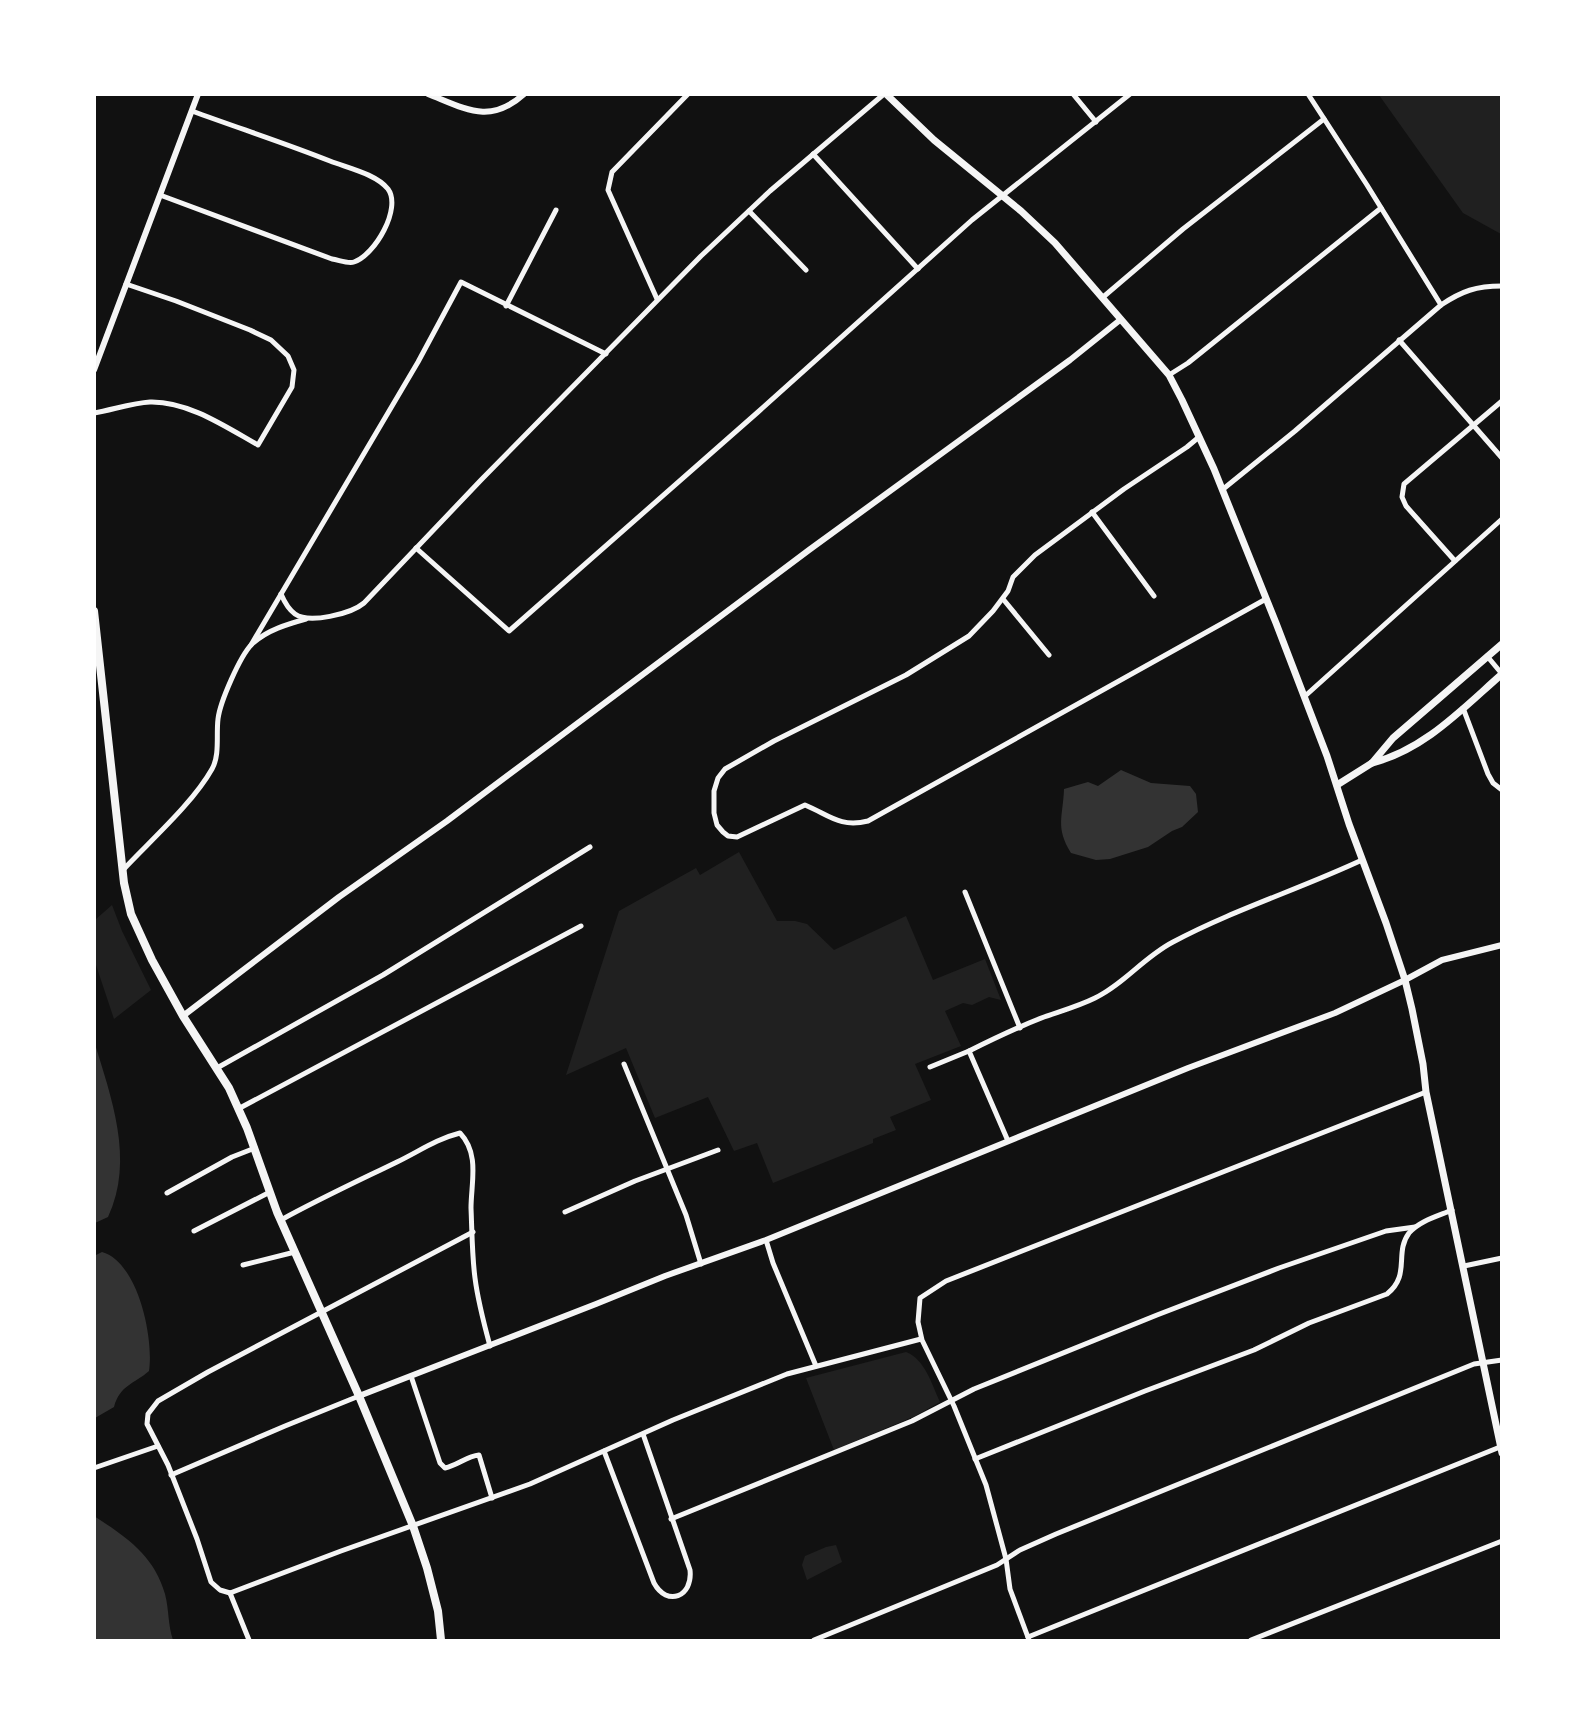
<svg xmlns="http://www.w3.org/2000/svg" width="1596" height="1735" viewBox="0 0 1596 1735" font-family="'DM Sans',sans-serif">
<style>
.green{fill:#202020}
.water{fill:#333}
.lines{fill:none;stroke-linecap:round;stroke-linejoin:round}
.minor{stroke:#f5f5f5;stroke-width:5}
.tertiary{stroke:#f5f5f5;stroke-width:6}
.secondary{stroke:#f5f5f5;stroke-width:7}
.primary{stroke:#f5f5f5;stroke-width:8}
</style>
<rect width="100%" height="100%" fill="#111"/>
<!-- green -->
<g class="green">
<polygon points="1379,95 1501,95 1501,234 1463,213"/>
<polygon points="739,852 777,921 795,921 807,924 834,950 906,916 933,980 985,959 1001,1000 989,997 972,1005 963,1003 945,1011 961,1046 915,1064 931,1100 890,1117 896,1130 873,1139 873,1143 773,1183 757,1143 734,1151 708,1097 655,1118 626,1048 566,1075 619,911 696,868 700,875"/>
<polygon points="112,905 122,931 151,990 114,1019 95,962 95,920"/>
<path d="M906,1352C925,1359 932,1385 940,1402L915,1416L834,1450L806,1378Z"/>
<polygon points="836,1545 842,1562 807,1580 802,1565 805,1556 826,1547"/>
</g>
<!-- water -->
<g class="water">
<path d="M1121,770L1151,783L1190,786L1196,794L1198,812L1182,827L1172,831L1148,847L1110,859L1096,860L1071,853C1055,827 1063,817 1064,789L1088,782L1098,786Z"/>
<path d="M94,1041C111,1097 135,1160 108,1217L95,1223Z"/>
<path d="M102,1252C138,1262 154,1338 149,1371C134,1384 120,1385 114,1407L95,1418L94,1256Z"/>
<path d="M94,1516C126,1537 154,1555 165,1594C169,1609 168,1626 173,1640H95Z"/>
</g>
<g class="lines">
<!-- minor -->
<g class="minor">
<polyline points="1073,94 1096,122"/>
<polyline points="1308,94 1367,185 1441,305"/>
<polyline points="813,154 918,269"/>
<path d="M160,195L332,259C339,260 348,264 354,262C375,255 402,208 388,189C376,174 348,168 330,161C285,143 238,128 192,111"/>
<polyline points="749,211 806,270"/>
<polyline points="1102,298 1183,229 1324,119"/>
<polyline points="657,299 608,190 612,172 688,94"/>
<polyline points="506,306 556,210"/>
<polyline points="1399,340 1502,458"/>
<polyline points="1169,375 1188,363 1381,208"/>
<path d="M94,413C112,410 132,403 150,402C188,401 226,427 258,445L292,387L294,370L288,356L271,340L250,330L176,301L126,284"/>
<path d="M1199,437L1187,447L1124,489L1035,555L1013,577L1008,591L993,611L969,636L906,675L774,741L725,769L718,778L714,791V813L717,825L723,832L728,836L737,837L805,805C829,815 840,828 868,821L1266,599"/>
<path d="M1222,490L1295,431L1441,305C1462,291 1476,286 1502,286"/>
<polyline points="1092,512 1154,596"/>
<polyline points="416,548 509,631 758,412 972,220 1130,94"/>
<polyline points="1455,561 1406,506 1402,497 1404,484 1502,401"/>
<path d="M281,594C284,601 288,609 295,614C309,624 351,614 364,603L481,480L701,256L770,191L884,94"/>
<polyline points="1003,599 1049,655"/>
<polyline points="251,645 418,362 461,282 606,354"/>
<polyline points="1487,656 1502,674"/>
<polyline points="1304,697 1502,519"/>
<polyline points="1463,708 1488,774 1493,783 1502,790"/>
<path d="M123,870C150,841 193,803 212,769C220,755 216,735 218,719C220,702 240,656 252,644C267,630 288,624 306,619"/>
<polyline points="965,892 1020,1028"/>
<polyline points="624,1064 686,1215 701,1264"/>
<polyline points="930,1067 969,1051"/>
<polyline points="217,1068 383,975 590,847"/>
<polyline points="238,1109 581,926"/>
<path d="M1008,1141L969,1051C993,1039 1018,1027 1044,1017C1061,1011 1079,1006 1095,998C1124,984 1144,957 1173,942C1233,910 1300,889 1362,860"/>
<polyline points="167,1193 232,1157 255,1148"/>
<polyline points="565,1212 635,1181 718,1150"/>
<path d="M281,1220C319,1199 358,1181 397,1162C418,1152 436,1139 460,1133C480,1154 471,1183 471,1208C472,1231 472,1256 475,1278C478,1302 484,1324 490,1346"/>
<polyline points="194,1231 270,1192"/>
<polyline points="766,1240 773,1263 816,1366"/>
<polyline points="243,1265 295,1252"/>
<polyline points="1464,1266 1502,1258"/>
<path d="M411,1376L440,1463L445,1468C458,1465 467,1456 479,1455L492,1498"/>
<path d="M604,1451L654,1583C667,1607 693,1597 690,1570L643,1434"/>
<path d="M975,1459L1145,1391L1254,1350L1309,1323L1387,1294C1411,1275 1394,1253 1409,1233C1419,1221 1438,1216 1452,1210"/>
<polyline points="94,1468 158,1446"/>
<polyline points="171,1475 285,1426 359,1396"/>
<polyline points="671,1519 912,1421 974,1389 1157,1315 1279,1268 1386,1231 1415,1227"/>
<polyline points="230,1593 341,1551 530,1484 673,1420 787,1374 921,1339"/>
<polyline points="230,1593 220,1590 211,1582 197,1539 168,1465 147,1424 148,1414 158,1401 208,1372 473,1232"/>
<polyline points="230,1593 249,1640"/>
<polyline points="1028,1637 1500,1447"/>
<polyline points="814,1640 997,1565 1020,1550 1056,1534 1474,1364 1502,1360"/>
<polyline points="1029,1640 1010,1589 1006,1559 986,1485 954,1406 922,1340 918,1322 920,1298 946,1281 1426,1092"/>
<polyline points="1251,1640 1502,1541"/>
</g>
<!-- tertiary -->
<g class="tertiary">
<path d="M428,94C466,109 490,125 524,94"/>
<polyline points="94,370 198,94"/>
<polyline points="183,1016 339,897 447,821 809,550 1070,360 1120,320"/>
<polyline points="359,1396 596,1304 665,1276 766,1240 1188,1068 1335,1013 1405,980 1442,960 1502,945"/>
</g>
<!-- secondary -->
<g class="secondary">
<polyline points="886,94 934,140 1021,211 1055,243 1169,375 1182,400 1214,469 1276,623 1327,756 1349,824 1386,923 1405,980 1412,1009 1423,1064 1426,1092 1502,1453"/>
<path d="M1372,763C1424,750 1462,709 1502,674"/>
<polyline points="1337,785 1372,763 1393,738 1502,644"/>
</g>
<!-- primary -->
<polyline class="primary" points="94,611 124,883 131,914 152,960 183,1016 229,1088 247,1128 277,1212 359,1396 413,1526 427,1568 438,1611 441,1640"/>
</g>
<!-- border -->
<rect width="1596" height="1735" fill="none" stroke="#ffffff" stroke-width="192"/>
</svg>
